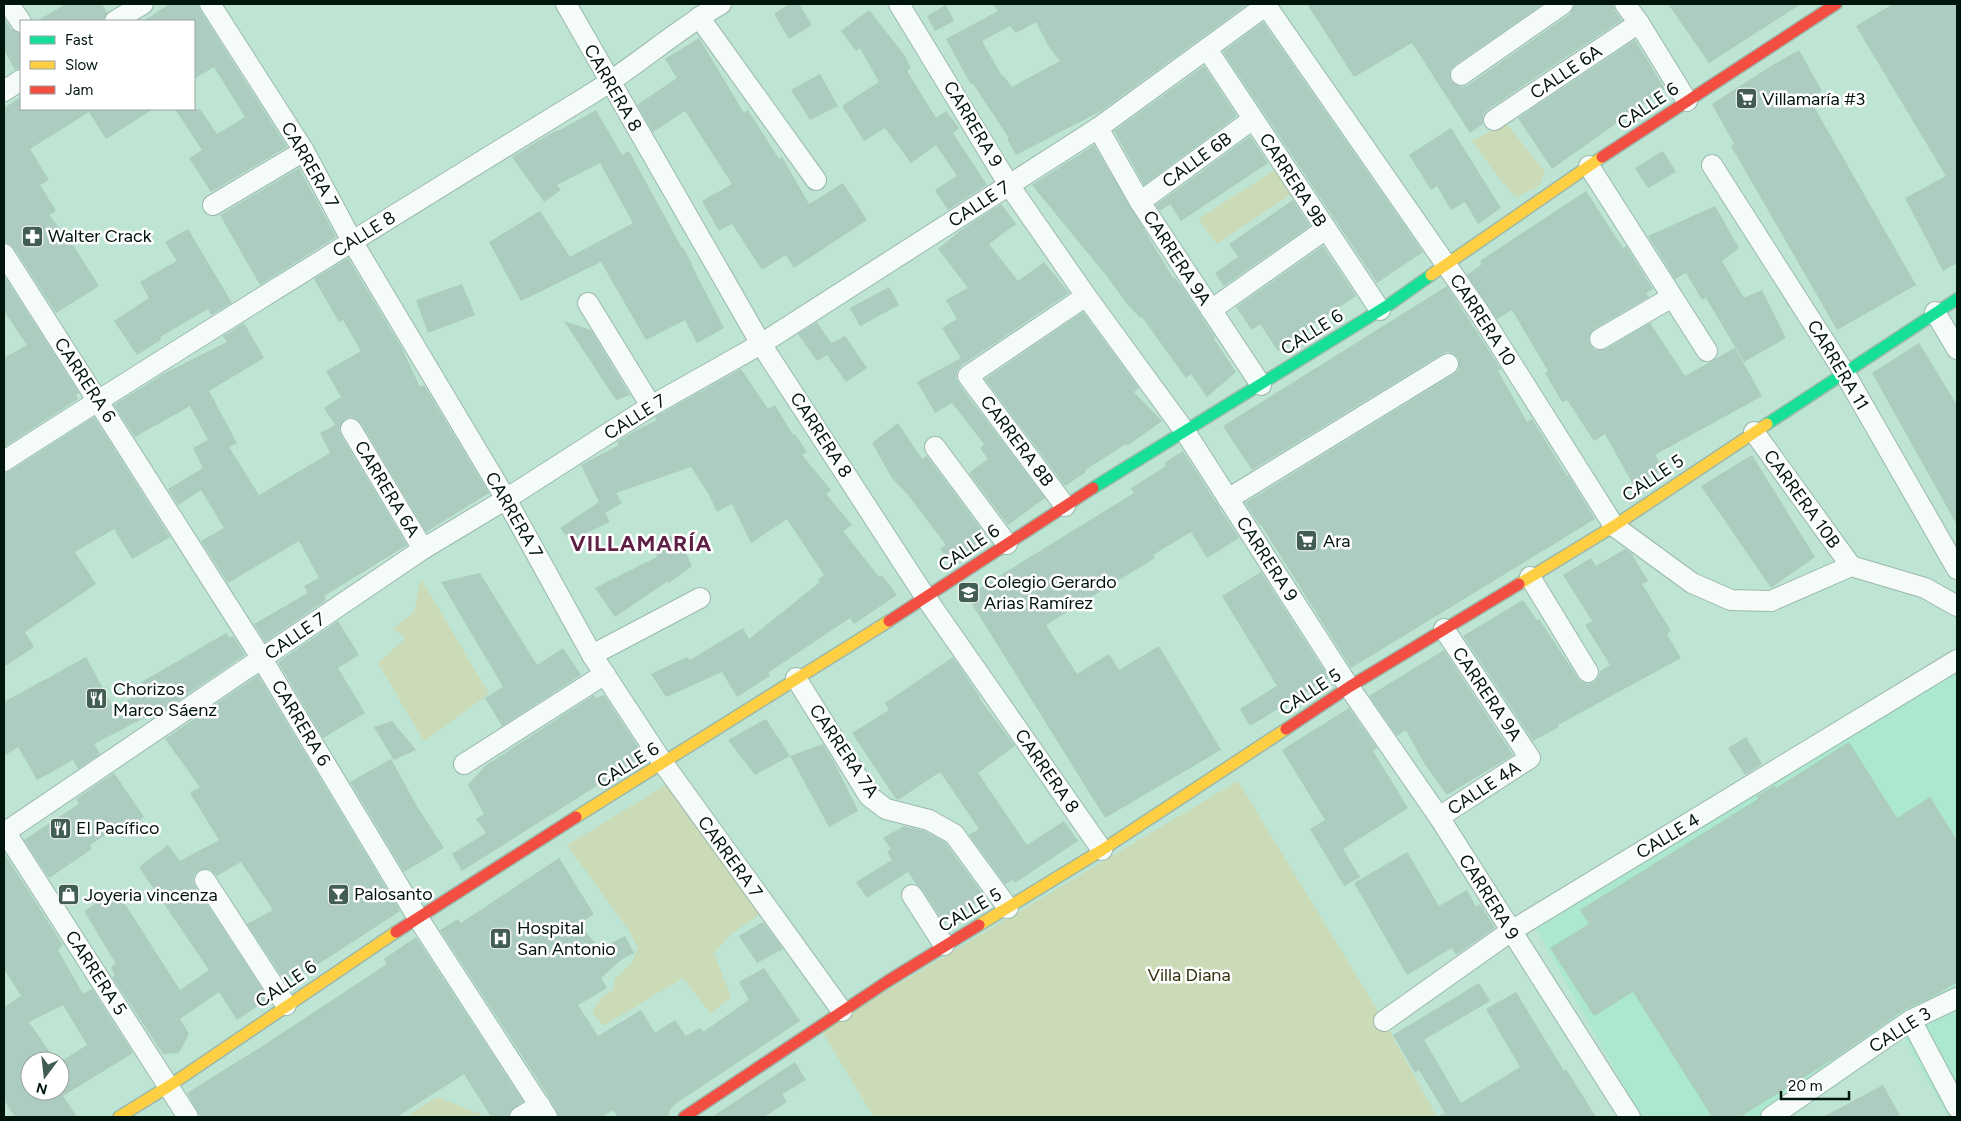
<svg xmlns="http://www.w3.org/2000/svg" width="1961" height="1121" viewBox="0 0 1961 1121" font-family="Figtree,sans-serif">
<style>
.built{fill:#ace8cf}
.green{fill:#cbdbb7}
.building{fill:#abccbe;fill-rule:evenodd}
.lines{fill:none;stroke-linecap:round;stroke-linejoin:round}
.street-casing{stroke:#9bb9ac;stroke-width:22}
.fast-casing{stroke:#9bb9ac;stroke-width:14}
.slow-casing{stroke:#9bb9ac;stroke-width:14}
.jam-casing{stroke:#9bb9ac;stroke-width:14}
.street{stroke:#f5fbf9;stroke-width:20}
.fast{stroke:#16e098;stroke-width:11}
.slow{stroke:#ffcf43;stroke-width:11}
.jam{stroke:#f24e42;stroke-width:11}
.labels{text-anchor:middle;stroke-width:5;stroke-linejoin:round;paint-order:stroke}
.street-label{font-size:18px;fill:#00150c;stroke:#fff}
.poi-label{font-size:18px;fill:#00150c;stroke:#fff;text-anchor:start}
.park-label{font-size:18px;fill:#312f0c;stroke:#fff}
.district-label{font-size:22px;font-weight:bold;letter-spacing:1px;fill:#5e2045;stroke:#fff}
</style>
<rect width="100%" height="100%" fill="#bee4d4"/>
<!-- built -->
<polygon class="built" points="1957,671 1957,1117 1948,1117 1901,1033 1769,1117 1641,1117 1533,923"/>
<!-- green -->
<g class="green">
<polygon points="1506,123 1545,172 1539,186 1516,197 1498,177 1472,141"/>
<polygon points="1276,169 1294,192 1217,244 1198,219"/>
<polygon points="421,579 489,694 424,741 378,663 406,638 393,629 414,612"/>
<polygon points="1238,781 1384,1021 1437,1117 874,1117 821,1030"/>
<polygon points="669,783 764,911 730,935 714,953 731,997 711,1014 683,978 603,1026 592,1011 603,996 613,990 615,979 633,961 638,948 628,929 567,845"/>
<polygon points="437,1097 481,1114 483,1117 406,1117"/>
</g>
<!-- building -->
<g class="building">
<polygon points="66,4 102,4 107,13 103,21 37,21"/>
<polygon points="170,4 198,4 200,10 287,147 211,192 189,158 202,150 175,109 200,109 217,134 245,117 214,67 194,79 194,21 143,21"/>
<polygon points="789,4 799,4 812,25 789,39 774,14"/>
<path d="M992,4H1248L1101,111L1016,155L1007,139L1009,138L973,84L971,85L946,39L998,11ZM1036,22L1049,47L1060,61L1012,87L1003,75L1002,76L982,41L1010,26L1016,33Z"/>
<polygon points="1307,4 1543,4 1454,66 1450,70 1451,81 1456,85 1462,87 1468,85 1570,14 1573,9 1575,4 1613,4 1615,11 1622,20 1487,110 1483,115 1483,124 1470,133 1412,43 1354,77"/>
<polygon points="1668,4 1801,4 1709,63"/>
<polygon points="1893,4 1957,4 1957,263 1943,271 1905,198 1946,176 1856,26"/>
<polygon points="946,5 954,21 935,31 927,16"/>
<polygon points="869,10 905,56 911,68 907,71 936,118 946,111 959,128 953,133 987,185 948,210 935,190 957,176 936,145 911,163 885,128 864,141 842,106 879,82 860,48 856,51 841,31"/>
<polygon points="4,18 11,29 21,34 21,68 15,70 4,50"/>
<polygon points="1263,22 1423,252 1377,283 1223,52"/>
<polygon points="699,38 744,113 748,110 779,159 782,157 809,204 843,183 867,220 794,268 786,255 762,270 732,224 719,231 702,201 732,184 685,111 653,132 637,105 677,78 665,59"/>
<polygon points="1635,40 1665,89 1552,169 1518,118"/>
<polygon points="1799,50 1822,91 1809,98 1916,285 1837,330 1731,146 1734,144 1712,104 1771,66"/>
<polygon points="1204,66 1237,116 1144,185 1114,131"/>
<polygon points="820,74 838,106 810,120 791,90"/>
<polygon points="21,97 21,109 153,109 106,139 89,112 30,149 49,180 40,185 56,211 49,215 73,245 99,286 56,313 14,248 10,244 4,242 4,108"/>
<polygon points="596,110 622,155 629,151 682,248 683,247 692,264 691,264 724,328 697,343 685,320 646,340 601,262 521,301 489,242 540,211 570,257 633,223 600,163 557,185 561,190 544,202 512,157 548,135 558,130 558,131"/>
<polygon points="1451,128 1501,208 1478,224 1465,202 1451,210 1437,186 1431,190 1409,155"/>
<polygon points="1250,136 1268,163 1181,221 1170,204 1160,211 1156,205"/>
<polygon points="1094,145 1173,278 1174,277 1183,288 1215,337 1214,339 1236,372 1207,397 1191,374 1186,378 1142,317 1140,318 1128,305 1105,274 1032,185"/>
<polygon points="1663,151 1676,172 1648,188 1635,168"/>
<polygon points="299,168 336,237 260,285 220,215"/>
<polygon points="1586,191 1623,248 1626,246 1653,289 1646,293 1649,297 1594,329 1588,339 1590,345 1595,350 1606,349 1650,323 1685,376 1735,348 1762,396 1655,455 1664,470 1634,486 1605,434 1594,441 1567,400 1562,402 1545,373 1548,371 1512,310 1497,319 1467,275 1482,264 1480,261"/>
<polygon points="1293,200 1310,226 1224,286 1215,273 1238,257 1229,244"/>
<polygon points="1001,204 1016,224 989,244 1018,281 1044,262 1069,293 961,366 957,371 956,378 958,383 1045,498 1008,525 969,473 988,459 980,448 984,444 952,403 935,413 917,382 961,358 942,328 957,319 946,300 968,288 938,249 961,230"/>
<polygon points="1715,206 1739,248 1722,261 1744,298 1762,290 1786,338 1744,362 1706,298 1702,300 1686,273 1675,279 1648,236"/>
<polygon points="188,229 232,303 211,315 208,309 160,337 162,339 137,355 114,321 149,298 140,282 177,261 165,242"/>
<polygon points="1323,246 1356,296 1310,326 1312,328 1278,351 1260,324 1252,330 1236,307"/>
<polygon points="348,258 402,348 420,387 424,385 489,493 426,532 361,423 357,419 351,417 345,419 339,429 341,435 407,545 324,596 326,600 265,642 254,624 308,593 304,586 319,578 299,541 228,583 201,541 224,528 201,490 178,505 168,489 203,468 193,448 208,440 190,406 135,437 114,405 163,374 227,342 223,336 244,323 264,358 209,391 237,443 229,447 259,495 330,453 320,433 335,425 324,408 341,397 326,371 361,351 343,320 339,322 314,279"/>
<polygon points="4,276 79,393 76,395 78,399 4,447 4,358 27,345 4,311"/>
<polygon points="462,284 475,315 428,333 416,300"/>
<polygon points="1447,286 1501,369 1498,371 1527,422 1532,419 1567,476 1568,475 1595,519 1351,668 1261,525 1260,526 1245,503 1454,374 1459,369 1458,358 1453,353 1447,352 1442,354 1252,470 1223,426"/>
<polygon points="889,287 899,305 860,326 850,308"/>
<polygon points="1083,312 1139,388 1134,392 1162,421 1127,446 1126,444 1085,470 1086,472 1065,486 985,379"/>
<polygon points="564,321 591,330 630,395 616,400"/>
<polygon points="817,322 831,343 845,336 867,368 846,382 827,355 817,361 798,334"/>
<polygon points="1919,343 1957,405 1957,525 1872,373"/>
<polygon points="741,369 768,409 775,405 793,435 795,434 807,452 802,455 831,490 826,494 852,525 843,531 879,577 882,575 897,595 854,624 850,618 768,673 770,676 737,697 722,672 666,697 651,674 687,657 690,660 743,628 749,639 820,582 818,580 824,575 787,519 751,543 732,504 717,512 709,495 691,467 616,493 622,503 605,513 610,522 570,541 560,528 599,502 581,465 619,445 617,442 635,431 657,420 655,417 657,416"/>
<polygon points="94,417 170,537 132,559 114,529 75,552 96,584 25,632 34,647 4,667 4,473 10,471"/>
<polygon points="898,423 922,459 927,456 987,537 951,563 940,549 946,545 908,495 892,478 872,443"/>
<polygon points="1183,451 1239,538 1207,558 1191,532 1153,555 1155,558 1046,625 1077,674 1109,654 1119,670 1159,646 1221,750 1105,818 967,596 1134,493 1131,488 1166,466 1164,463"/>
<polygon points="1752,455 1815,557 1771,588 1701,486"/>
<polygon points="677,533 692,566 669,583 668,581 615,617 595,588 657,557 652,545"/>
<polygon points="1625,549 1631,553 1648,581 1642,584 1671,631 1667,634 1681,658 1558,725 1559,727 1533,741 1463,636 1523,600 1537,620 1539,619 1580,681 1588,684 1594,682 1599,677 1600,671 1610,665 1585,625 1592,621 1563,575 1591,558 1596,566"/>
<polygon points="1261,572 1329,678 1250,726 1240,709 1277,686 1222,596"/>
<polygon points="480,573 537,665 563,648 581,675 502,726 485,698 503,687 441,582"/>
<polygon points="338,621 359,655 338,668 365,713 323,738 278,662"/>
<polygon points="226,633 230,638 233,636 245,655 151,719 148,716 94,744 100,754 78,769 73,760 37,780 18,747 4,756 4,702 86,657 114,709 144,690 140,683"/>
<polygon points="1444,650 1513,755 1447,795 1424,763 1406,730 1397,736 1369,696"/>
<polygon points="953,657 980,697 979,698 1015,746 978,773 1027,845 1064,821 1078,841 1015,883 1013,880 1005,884 969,835 979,829 940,772 898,800 896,799 852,733 889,710 885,703"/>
<polygon points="258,675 400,911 331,956 286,983 247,924 273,910 241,862 217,876 210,869 199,870 194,875 193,881 195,886 266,995 264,996 266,1000 237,1020 219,992 180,1019 189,1034 179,1053 163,1054 112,977 115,975 111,967 116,964 84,911 116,890 180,990 209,970 139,867 168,845 180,861 219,840 190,793 200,787 165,739"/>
<polygon points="594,695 596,698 604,695 644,756 462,871 452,854 486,833 476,819 484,814 468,785 485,766"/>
<polygon points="1349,708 1377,748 1373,751 1408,808 1343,849 1360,877 1344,886 1310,829 1325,820 1282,750"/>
<polygon points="766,719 790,756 755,775 728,740"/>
<polygon points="392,721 416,750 394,760 374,727"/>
<polygon points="1746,737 1762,764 1745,775 1728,748"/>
<polygon points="1849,742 1897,818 1930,797 1957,840 1957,982 1938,994 1904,1010 1837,1057 1740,1117 1712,1117 1633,992 1594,1016 1550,948 1589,924 1580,910 1758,799 1757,796 1775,785 1776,788"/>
<polygon points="823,744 835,764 858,811 829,827 790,756"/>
<polygon points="391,759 418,808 444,848 404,872 350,782"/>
<polygon points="114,773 144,817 125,830 121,825 90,845 92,849 49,878 24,840 79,804 76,799"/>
<polygon points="904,826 925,831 945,842 985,897 944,923 922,889 916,884 908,872 867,898 856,882 892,860 887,852 891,849 883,838"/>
<polygon points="1407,852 1439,906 1467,890 1476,907 1480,904 1495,928 1456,955 1452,948 1407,975 1354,883"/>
<path d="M4,853L63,945L58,950L83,994L92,989L133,1053L63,1096L77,1117H15L4,1100V1007L21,996L4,969ZM63,1005L87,1045L60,1062V1091H30V1061H56L29,1022Z"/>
<polygon points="559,858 594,914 579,924 600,949 625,936 634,953 621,960 601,978 607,988 578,1005 598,1036 641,1010 655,1033 675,1020 686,1036 700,1028 703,1032 749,1000 739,982 764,968 800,1021 675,1104 670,1110 668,1117 618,1117 613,1110 602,1117 559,1117 550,1099 440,930 458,919 461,923"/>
<polygon points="763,922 783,949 757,963 739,936"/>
<polygon points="416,937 523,1101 510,1111 508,1117 491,1117 464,1074 397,1117 201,1117 187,1093 261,1047 387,964 384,959"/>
<polygon points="1479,983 1490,1001 1424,1040 1461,1103 1520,1067 1486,1009 1516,992 1564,1071 1566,1069 1596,1117 1437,1117 1445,1113 1419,1070 1415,1073 1393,1035"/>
<polygon points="795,1062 806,1080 782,1094 787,1102 764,1117 712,1117"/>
<polygon points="1883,1085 1901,1117 1823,1117"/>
</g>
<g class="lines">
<defs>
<g id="street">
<polyline points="9,4 21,22"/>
<polyline points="210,4 304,151 352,241 506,499 592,655 663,763 842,1011"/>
<polyline points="566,4 761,344 926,598 1102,850"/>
<polyline points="899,4 1009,185 1086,296 1186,433 1349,687 1439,817 1630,1117"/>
<polyline points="1265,4 1479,312 1614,526 1692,583 1731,600 1771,601 1851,566 1925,588 1957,606"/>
<polyline points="1625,4 1639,23 1687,101"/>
<polyline points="699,17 816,180"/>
<polyline points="115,21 143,4"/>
<polyline points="1207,49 1380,310"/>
<polyline points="1461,75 1563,4"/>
<polyline points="4,91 21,80"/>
<polyline points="1494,120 1639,23"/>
<polyline points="1098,128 1140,202 1261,385"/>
<polyline points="1712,165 1844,372 1957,569"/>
<polyline points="1589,166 1707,351"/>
<polyline points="1140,202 1253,119"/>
<polyline points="213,205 304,151"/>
<polyline points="4,254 262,659 418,918 547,1117"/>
<polyline points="588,303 651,406"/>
<polyline points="1211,310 1326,229"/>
<polyline points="1935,312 1957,349"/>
<polyline points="1600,339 1672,297"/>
<polyline points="351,429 423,549"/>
<polyline points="1754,432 1851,566"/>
<polyline points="935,447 1007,544"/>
<path d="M4,461C198,336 394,215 591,94C636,66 675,31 721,4"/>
<polyline points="1228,499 1448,364"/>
<polyline points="1065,506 968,376 1086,296"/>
<polyline points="1530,577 1588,672"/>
<polyline points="592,655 700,598"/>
<polyline points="796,678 869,796 886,809 929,820 954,834 1008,908"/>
<polyline points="464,764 605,674"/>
<polyline points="1439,817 1530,758 1444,629"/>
<polyline points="4,830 188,1117"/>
<polyline points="4,833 423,549 506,499 651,406 761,344 1098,128 1268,4"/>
<polyline points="205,880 286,1005"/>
<polyline points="912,895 944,945"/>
<polyline points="1911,1020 1957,1107"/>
<polyline points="1384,1021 1511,931 1957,660"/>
<polyline points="520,1117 540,1105"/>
<polyline points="1771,1117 1911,1020 1957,998"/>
</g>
<g id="fast">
<polyline points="1767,424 1957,299"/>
<polyline points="1093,488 1390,304 1431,275"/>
</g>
<g id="slow">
<polyline points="1431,275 1602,157"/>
<polyline points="1519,584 1614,526 1767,424"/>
<polyline points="576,817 889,621"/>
<polyline points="979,925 1102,850 1286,729"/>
<polyline points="119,1117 169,1086 396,932"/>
</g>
<g id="jam">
<polyline points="1602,157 1836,4"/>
<polyline points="889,621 1093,488"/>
<polyline points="1286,729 1349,687 1519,584"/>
<polyline points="396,932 576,817"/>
<polyline points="684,1117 888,981 979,925"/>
</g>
</defs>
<!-- street casing -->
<use href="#street" class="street-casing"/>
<!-- fast casing -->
<use href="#fast" class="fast-casing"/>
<!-- slow casing -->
<use href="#slow" class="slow-casing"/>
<!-- jam casing -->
<use href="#jam" class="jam-casing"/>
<!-- street -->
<use href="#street" class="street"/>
<!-- fast -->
<use href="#fast" class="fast"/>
<!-- slow -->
<use href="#slow" class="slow"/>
<!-- jam -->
<use href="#jam" class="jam"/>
</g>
<!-- icons -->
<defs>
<symbol id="supermarket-square" viewBox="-11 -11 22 22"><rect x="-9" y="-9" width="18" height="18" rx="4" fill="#425d52" stroke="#fff"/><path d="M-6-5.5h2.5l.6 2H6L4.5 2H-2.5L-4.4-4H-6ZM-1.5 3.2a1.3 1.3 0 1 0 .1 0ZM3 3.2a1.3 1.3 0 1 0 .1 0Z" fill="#fff"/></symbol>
<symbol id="pharmacy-square" viewBox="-11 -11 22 22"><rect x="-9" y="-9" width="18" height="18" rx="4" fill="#425d52" stroke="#fff"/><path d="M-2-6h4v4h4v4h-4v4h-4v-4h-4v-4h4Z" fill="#fff"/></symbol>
<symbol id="school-square" viewBox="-11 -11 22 22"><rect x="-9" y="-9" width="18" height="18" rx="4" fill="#425d52" stroke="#fff"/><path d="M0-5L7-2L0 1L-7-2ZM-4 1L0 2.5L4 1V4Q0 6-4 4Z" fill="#fff"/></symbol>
<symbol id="restaurant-square" viewBox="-11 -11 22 22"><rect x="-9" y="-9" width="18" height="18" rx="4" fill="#425d52" stroke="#fff"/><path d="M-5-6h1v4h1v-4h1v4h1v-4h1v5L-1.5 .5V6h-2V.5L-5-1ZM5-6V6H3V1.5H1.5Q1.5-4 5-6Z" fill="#fff"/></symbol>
<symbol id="bar-square" viewBox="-11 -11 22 22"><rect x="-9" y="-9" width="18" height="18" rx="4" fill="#425d52" stroke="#fff"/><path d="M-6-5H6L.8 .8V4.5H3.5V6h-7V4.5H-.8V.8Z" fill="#fff"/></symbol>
<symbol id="shop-square" viewBox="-11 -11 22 22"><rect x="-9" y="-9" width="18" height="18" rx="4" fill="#425d52" stroke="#fff"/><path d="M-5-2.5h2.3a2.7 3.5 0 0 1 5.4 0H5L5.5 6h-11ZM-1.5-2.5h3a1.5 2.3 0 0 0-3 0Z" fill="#fff"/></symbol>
<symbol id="hospital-square" viewBox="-11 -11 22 22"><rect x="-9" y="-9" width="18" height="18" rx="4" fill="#425d52" stroke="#fff"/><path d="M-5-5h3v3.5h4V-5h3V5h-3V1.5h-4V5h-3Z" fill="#fff"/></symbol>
</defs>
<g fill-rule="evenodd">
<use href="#supermarket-square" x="1734" y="86" width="25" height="25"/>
<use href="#pharmacy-square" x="20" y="224" width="25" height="25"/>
<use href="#supermarket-square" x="1294" y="528" width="25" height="25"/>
<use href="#school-square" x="956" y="580" width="25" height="25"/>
<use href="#restaurant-square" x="84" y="686" width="25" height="25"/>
<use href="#restaurant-square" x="48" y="816" width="25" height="25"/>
<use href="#bar-square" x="326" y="882" width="25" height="25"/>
<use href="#shop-square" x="56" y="882" width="25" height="25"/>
<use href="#hospital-square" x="488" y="926" width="25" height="25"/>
</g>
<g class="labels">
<!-- street labels -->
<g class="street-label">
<text transform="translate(1566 72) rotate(-34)" y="6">CALLE 6A</text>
<text transform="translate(613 88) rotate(60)" y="6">CARRERA 8</text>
<text transform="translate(1648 106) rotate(-34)" y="6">CALLE 6</text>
<text transform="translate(973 124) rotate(59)" y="6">CARRERA 9</text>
<text transform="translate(1197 160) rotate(-36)" y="6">CALLE 6B</text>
<text transform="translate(310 165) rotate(60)" y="6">CARRERA 7</text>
<text transform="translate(1293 180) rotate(57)" y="6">CARRERA 9B</text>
<text transform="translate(979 204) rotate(-33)" y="6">CALLE 7</text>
<text transform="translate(364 234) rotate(-32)" y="6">CALLE 8</text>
<text transform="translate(1177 258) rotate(57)" y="6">CARRERA 9A</text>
<text transform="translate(1483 320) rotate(57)" y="6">CARRERA 10</text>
<text transform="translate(1312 332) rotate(-32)" y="6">CALLE 6</text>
<text transform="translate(1838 365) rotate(59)" y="6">CARRERA 11</text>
<text transform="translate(85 380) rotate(57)" y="6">CARRERA 6</text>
<text transform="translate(635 417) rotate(-32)" y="6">CALLE 7</text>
<text transform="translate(821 435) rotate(57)" y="6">CARRERA 8</text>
<text transform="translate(1017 441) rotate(53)" y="6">CARRERA 8B</text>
<text transform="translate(1653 478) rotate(-34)" y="6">CALLE 5</text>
<text transform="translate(387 489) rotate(59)" y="6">CARRERA 6A</text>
<text transform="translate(1802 499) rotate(54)" y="6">CARRERA 10B</text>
<text transform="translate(514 515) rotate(60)" y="6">CARRERA 7</text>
<text transform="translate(969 548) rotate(-34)" y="6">CALLE 6</text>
<text transform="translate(1267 559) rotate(57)" y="6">CARRERA 9</text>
<text transform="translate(295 636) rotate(-34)" y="6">CALLE 7</text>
<text transform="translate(1310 692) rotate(-33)" y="6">CALLE 5</text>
<text transform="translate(1487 694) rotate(56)" y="6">CARRERA 9A</text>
<text transform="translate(301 723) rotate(59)" y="6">CARRERA 6</text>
<text transform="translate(844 751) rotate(56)" y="6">CARRERA 7A</text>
<text transform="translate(628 765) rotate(-32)" y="6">CALLE 6</text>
<text transform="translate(1047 771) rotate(55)" y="6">CARRERA 8</text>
<text transform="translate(1484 788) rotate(-33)" y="6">CALLE 4A</text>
<text transform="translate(1668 836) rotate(-31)" y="6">CALLE 4</text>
<text transform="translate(730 857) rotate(54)" y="6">CARRERA 7</text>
<text transform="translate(1489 897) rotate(58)" y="6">CARRERA 9</text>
<text transform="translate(970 910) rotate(-30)" y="6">CALLE 5</text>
<text transform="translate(96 973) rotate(57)" y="6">CARRERA 5</text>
<text transform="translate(286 984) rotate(-34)" y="6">CALLE 6</text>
<text transform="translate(1900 1030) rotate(-32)" y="6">CALLE 3</text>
</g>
<!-- poi labels -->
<g class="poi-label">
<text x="1762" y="105">Villamaría #3</text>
<text x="48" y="242">Walter Crack</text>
<text x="1323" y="547">Ara</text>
<text x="984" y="588">Colegio Gerardo<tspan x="984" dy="21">Arias Ramírez</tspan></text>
<text x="113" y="695">Chorizos<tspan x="113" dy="21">Marco Sáenz</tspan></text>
<text x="76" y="834">El Pacífico</text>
<text x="354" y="900">Palosanto</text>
<text x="84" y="901">Joyeria vincenza</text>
<text x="517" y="934">Hospital<tspan x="517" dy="21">San Antonio</tspan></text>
</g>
<!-- park labels -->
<g class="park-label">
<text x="1189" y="981">Villa Diana</text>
</g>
<!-- district labels -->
<g class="district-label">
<text x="641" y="551">VILLAMARÍA</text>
</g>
</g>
<!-- border -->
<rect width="1961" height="1121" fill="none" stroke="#00150c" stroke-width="10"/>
<!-- legend -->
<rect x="20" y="20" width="175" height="90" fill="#ffffff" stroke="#99a19e"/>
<rect x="30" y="36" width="25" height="8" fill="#16e098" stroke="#99a19e"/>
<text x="65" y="45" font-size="15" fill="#00150c">Fast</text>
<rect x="30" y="61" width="25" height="8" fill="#ffcf43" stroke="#99a19e"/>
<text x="65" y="70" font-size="15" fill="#00150c">Slow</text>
<rect x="30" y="86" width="25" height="8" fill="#f24e42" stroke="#99a19e"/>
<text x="65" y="95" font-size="15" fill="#00150c">Jam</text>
<!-- north arrow -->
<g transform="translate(45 1076) rotate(195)"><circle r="24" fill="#ffffff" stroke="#99a19e"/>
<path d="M0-4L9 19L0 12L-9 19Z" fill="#425d52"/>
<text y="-8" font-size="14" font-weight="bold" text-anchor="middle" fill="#00150c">N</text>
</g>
<!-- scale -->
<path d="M1781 1091v8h68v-8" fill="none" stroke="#00150c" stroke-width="2.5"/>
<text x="1788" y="1091" font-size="15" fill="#00150c" stroke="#ffffff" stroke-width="4" paint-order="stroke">20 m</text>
</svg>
